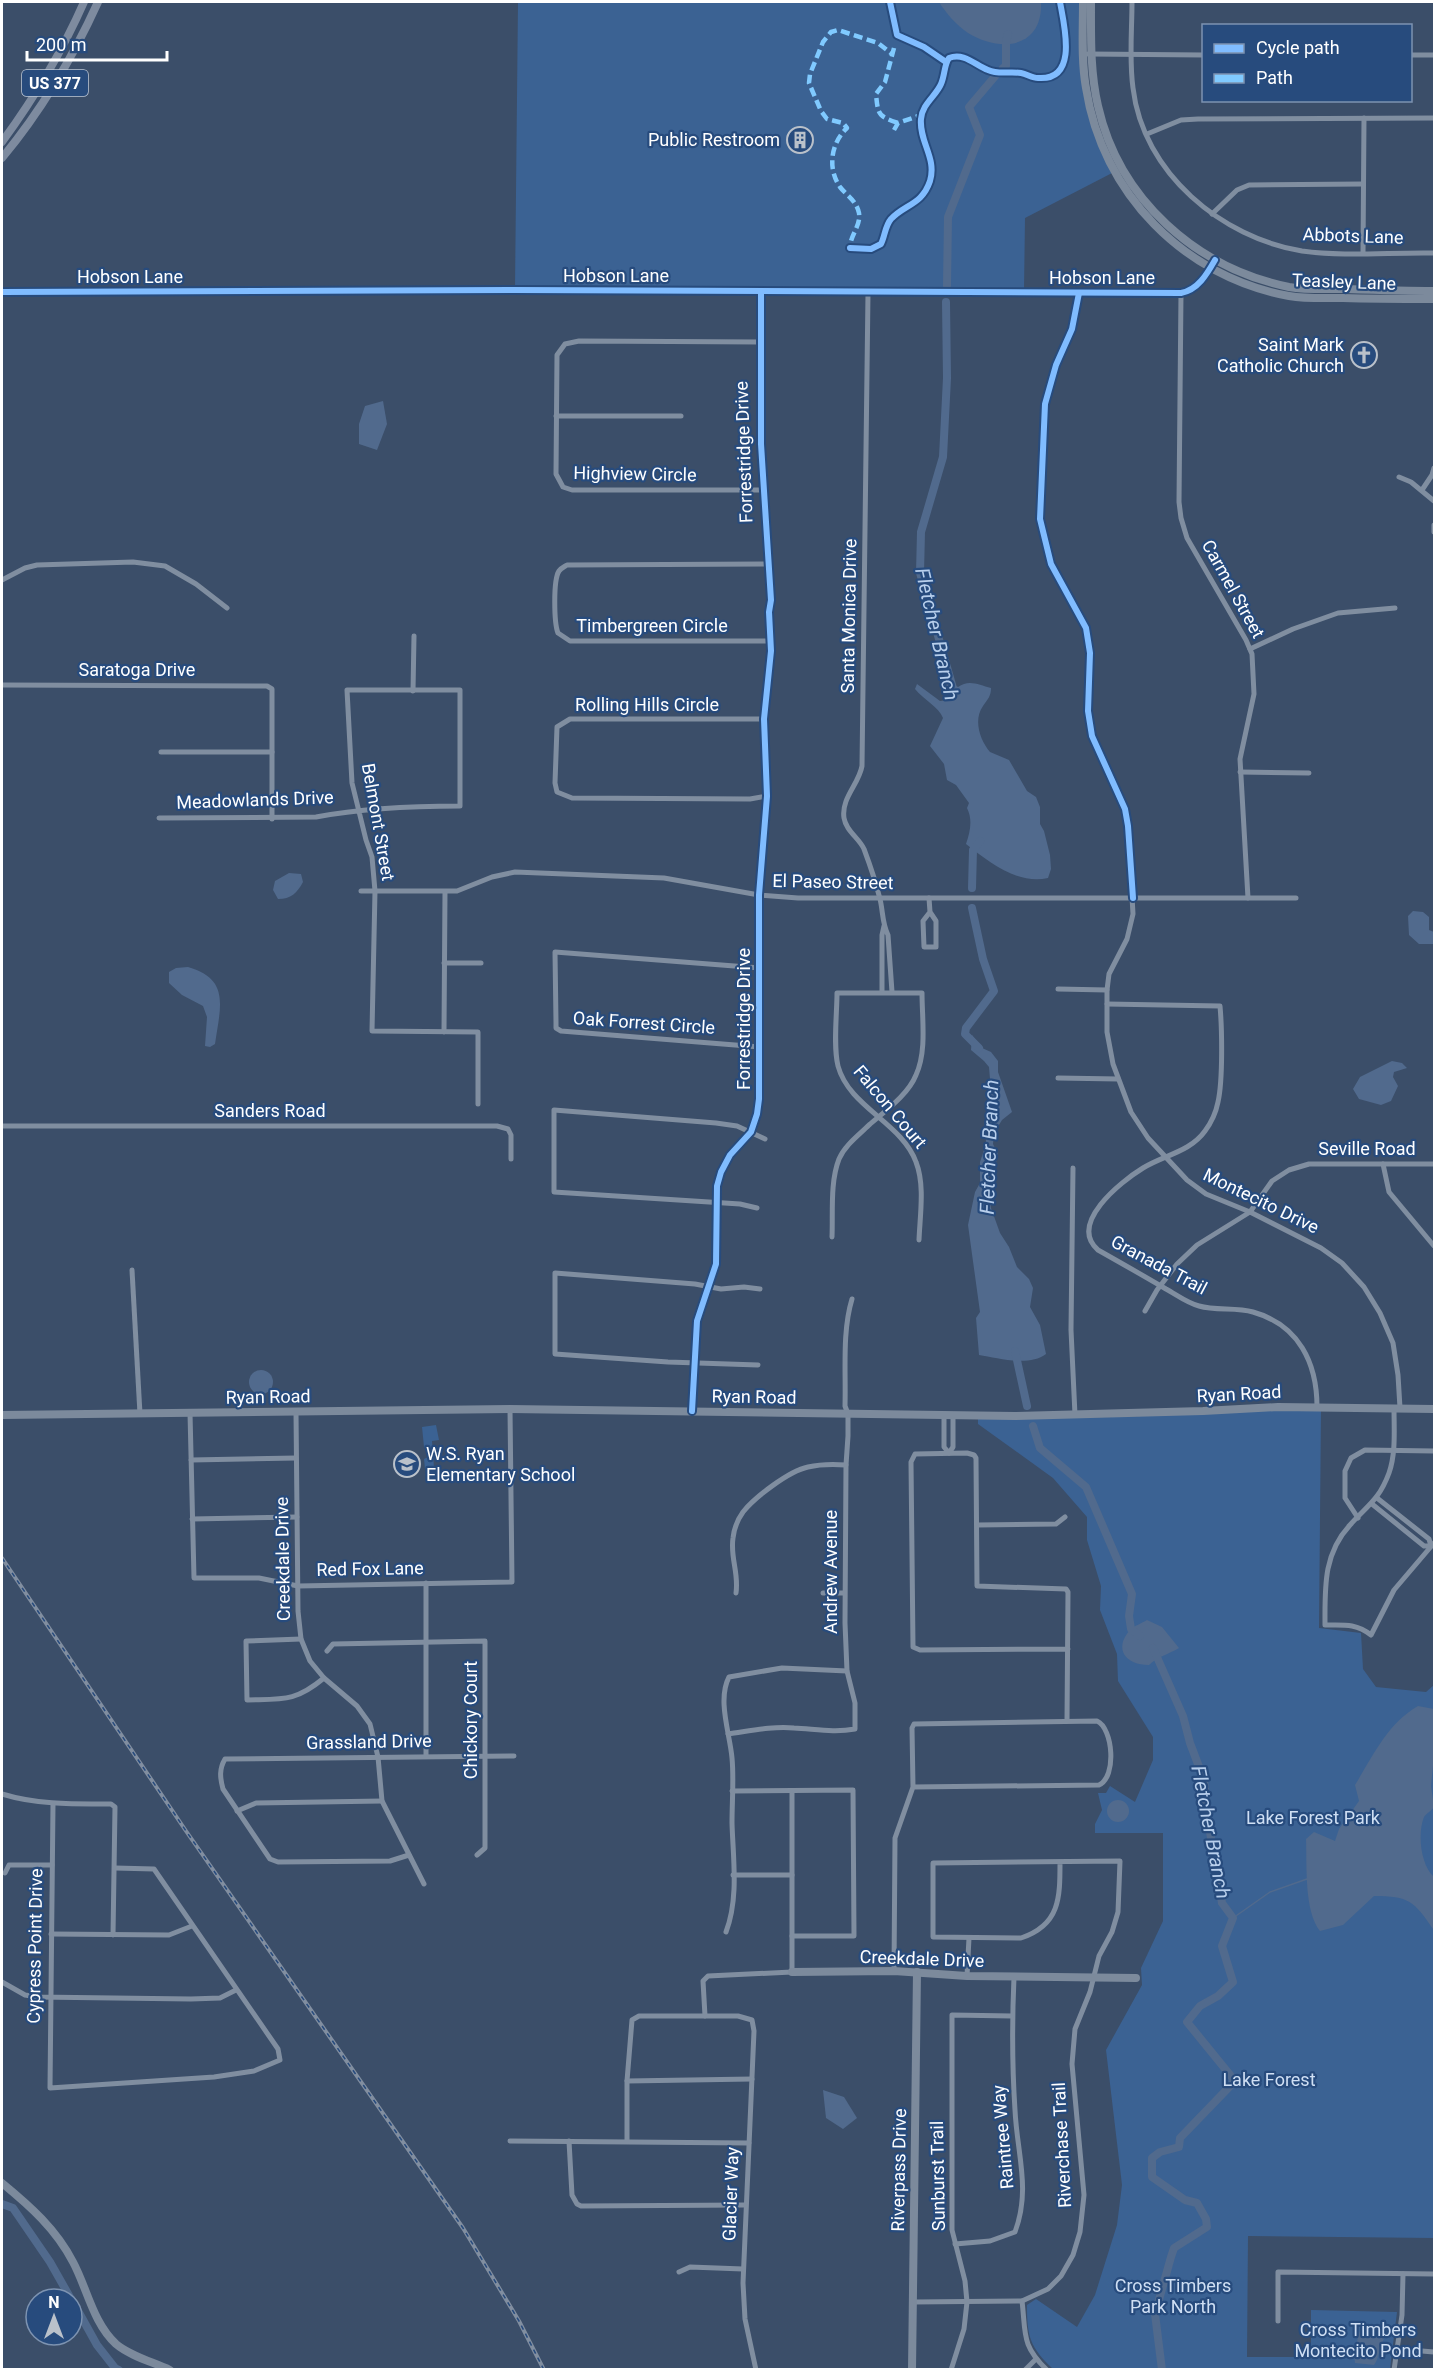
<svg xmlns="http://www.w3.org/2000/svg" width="1436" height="2371" viewBox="0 0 1436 2371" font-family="Roboto,sans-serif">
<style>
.green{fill:#3b6293}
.water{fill:#516a8d}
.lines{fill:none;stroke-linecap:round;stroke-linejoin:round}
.stream{stroke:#516a8d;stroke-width:1.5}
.river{stroke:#516a8d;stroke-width:8}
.street{stroke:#808ea0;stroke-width:5}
.secondary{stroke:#7c8a9c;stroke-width:8}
.primary{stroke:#7e8b9f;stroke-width:8}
.rail-casing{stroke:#818ea0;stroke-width:4}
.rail{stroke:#274b7d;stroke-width:1.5;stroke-dasharray:4.5;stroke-linecap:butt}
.quiet{stroke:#80caff;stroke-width:4.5;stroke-dasharray:9 4.5;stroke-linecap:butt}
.cycleway-casing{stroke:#274b7d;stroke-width:10}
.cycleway{stroke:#80bcff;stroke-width:6}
.labels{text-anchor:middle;stroke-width:4.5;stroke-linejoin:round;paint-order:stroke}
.shield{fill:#274b7d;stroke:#bec9d8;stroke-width:1.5}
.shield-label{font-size:16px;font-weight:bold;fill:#fff}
.poi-label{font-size:18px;fill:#fff;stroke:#274b7d;text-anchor:end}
.street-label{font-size:18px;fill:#fff;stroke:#274b7d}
.park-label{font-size:18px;fill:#cfdff4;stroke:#274b7d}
.water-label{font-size:20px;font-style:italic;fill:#b8cfec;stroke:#274b7d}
</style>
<rect width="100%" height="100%" fill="#3b4e69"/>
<!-- green -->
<g class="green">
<polygon points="518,2 1083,2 1088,99 1114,172 1025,218 1024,291 515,288"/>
<path d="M1276,1410H1321L1319,1628L1361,1633L1363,1669L1376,1687L1426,1692L1434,1685V2238L1248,2236L1247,2357H1311V2310L1397,2312L1390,2369H1053C1030,2347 1027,2337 1027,2305L1036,2299L1077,2327L1095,2295L1117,2225L1122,2185L1106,2050L1142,1985L1141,1968L1163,1921V1833H1095V1824L1102,1810L1098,1793H1106L1110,1786L1135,1802L1153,1760V1737L1118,1681L1117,1654L1100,1610L1101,1586L1087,1540V1517L1053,1478L978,1424V1418L1117,1417Z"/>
<polygon points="436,1425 439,1440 432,1441 434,1468 425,1469 424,1459 428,1457 427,1449 424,1447 422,1427"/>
</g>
<!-- water -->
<g class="water">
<path d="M939,2H1041C1043,48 1001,53 968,33C956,25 946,13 939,2Z"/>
<polygon points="383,401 387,424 377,450 359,444 359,424 365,406"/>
<path d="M947,681L958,687C969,679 979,685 991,688C991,696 988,699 983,706C973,720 980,740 990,752L1009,760L1027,791L1036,797L1040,807V824L1044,831L1050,855L1051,869L1048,878C1018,885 989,862 966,844C970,832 973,820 967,808L969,803L956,785L947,780L944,764L930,746L943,718C939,707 923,699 915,689L917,684L940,701L947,700L945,693Z"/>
<path d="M289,873L301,874L303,882C297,893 291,899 278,899L273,890L275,881Z"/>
<polygon points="1413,911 1423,912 1429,917 1429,930 1434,932 1433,944 1419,944 1409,935 1408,916"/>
<path d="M188,967C231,979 220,1008 215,1044L210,1047L205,1046L207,1017L203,1006L182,995L169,983V972L176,968Z"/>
<path d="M972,1035L982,1048L991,1052L998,1061V1072L1012,1112L1002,1120L994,1133L993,1144L998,1154L995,1167L989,1177V1194L991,1208L1000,1233L1009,1247L1017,1267L1029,1279L1033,1288L1030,1307L1040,1325L1046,1354C1029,1367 998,1358 979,1355L976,1318L980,1312L968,1225L975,1192L980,1183V1162L986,1144L985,1123L990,1079L989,1067L984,1061L971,1050Z"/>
<polygon points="1392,1061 1402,1063 1407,1068 1394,1072 1393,1077 1398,1086 1391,1101 1381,1105 1359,1099 1353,1089 1360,1077"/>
<circle cx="261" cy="1382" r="12"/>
<path d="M1147,1620L1162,1627L1179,1648C1169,1654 1157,1657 1149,1665C1126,1665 1113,1649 1130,1630C1134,1626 1142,1623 1147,1620Z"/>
<path d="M1418,1706L1434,1709V1756L1431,1786L1434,1807C1432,1810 1426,1814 1424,1817C1417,1834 1421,1866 1434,1877V1928L1433,1929C1414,1901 1409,1896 1374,1896L1343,1925L1320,1931C1304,1911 1307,1865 1306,1839L1314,1832L1335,1841L1339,1829L1359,1801L1355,1785C1373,1756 1387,1724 1418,1706Z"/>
<circle cx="1118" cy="1811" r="11"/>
<polygon points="823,2090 844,2097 857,2118 843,2129 826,2118"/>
<path d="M1370,2324L1381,2332L1384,2339C1379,2347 1380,2357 1374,2365L1355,2363L1354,2353L1360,2330Z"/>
</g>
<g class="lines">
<!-- stream -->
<polyline class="stream" points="1233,1918 1270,1892 1307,1879"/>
<!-- river -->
<g class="river">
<polyline points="1003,68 1006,66 1006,42 1008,34"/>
<polyline points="947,286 948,217 980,135 969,107 997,74"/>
<polyline points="946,302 947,378 943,457 921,532 920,573 955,695"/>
<polyline points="972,888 973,850 980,841"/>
<polyline points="972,908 983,959 994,991 966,1028 965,1034 979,1048"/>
<polyline points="1015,1351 1027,1406"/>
<polyline points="1033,1426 1040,1448 1086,1487 1132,1594 1129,1616 1131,1629 1140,1636"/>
<polyline points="1153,1648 1183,1716 1190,1743 1204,1780 1208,1820 1222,1903 1233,1918 1222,1946 1233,1982 1218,1996 1200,2006 1187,2022 1235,2081 1180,2138 1179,2147 1160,2152 1152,2158 1152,2177 1185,2200 1197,2203 1206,2219 1207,2227 1174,2248 1171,2257 1155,2314 1162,2370"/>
<polyline points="2,2204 13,2208 50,2262 71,2299"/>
<polyline points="72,2300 97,2345 115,2368 119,2370"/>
</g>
<!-- street -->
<g class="street">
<path d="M1132,2C1132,30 1129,60 1133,88C1143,173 1222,238 1302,251C1345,257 1391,252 1434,253"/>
<polyline points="1088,54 1204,55"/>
<polyline points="1410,55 1434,55"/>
<polyline points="1147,134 1181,120 1198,119 1434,118"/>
<polyline points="1212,214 1237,190 1249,185 1363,184"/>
<polyline points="1363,253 1364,118"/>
<path d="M868,293L862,766C859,784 841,798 844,818C846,831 859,838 864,849C870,865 876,883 880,899C883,911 882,923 888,935L892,992"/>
<polyline points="1079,293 1072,329 1056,365 1045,404 1040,519 1051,564 1086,628 1090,653 1088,711 1091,731 1122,798 1128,826 1133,914 1127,939 1109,974 1107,990 1107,1032 1113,1064 1131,1112 1148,1138 1187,1180 1206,1194 1250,1212 1321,1248 1342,1263 1364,1287 1380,1313 1393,1343 1398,1375 1400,1408"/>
<polyline points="1181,293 1179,502 1181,518 1187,538 1246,640 1252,654 1254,694 1240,759 1248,898"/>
<polyline points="761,342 579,341 565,344 557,355 556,474 563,487 572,490 764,490"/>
<polyline points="556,416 681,416"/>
<polyline points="1399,477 1411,482 1434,501"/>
<polyline points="1422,490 1432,475 1434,468"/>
<polyline points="1434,525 1434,532"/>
<path d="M768,564L567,565C564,567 561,568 559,571C553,580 554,623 558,633L570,641H771"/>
<polyline points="2,580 25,568 37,565 133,562 165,566 196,584 227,608"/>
<polyline points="1250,649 1293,629 1338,613 1395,608"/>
<polyline points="2,685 267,686 272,689 272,819"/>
<polyline points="413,691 414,636"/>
<polyline points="764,719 570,719 557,727 555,783 557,792 572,798 750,799 767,796"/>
<polyline points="161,752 272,752"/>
<polyline points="1240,772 1309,773"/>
<path d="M159,818L316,817C364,808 411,806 460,806V690H347L352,783L366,840L372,857L375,891L372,1031L478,1032V1104"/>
<polyline points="361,891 457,891 492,877 515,872 664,878 759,895 798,898 1296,898"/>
<polyline points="929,898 930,912 936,921 936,947 924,947 923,921 930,912"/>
<polyline points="444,963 481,963"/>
<polyline points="1058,989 1107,990"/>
<polyline points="882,992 882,935 884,926"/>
<path d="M1107,1004L1220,1006C1222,1028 1223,1080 1218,1102C1216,1112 1211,1123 1205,1131C1190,1152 1164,1155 1143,1168C1120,1182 1068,1224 1098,1250C1121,1263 1144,1276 1166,1289C1177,1295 1187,1303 1199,1306C1216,1311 1236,1307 1253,1312C1299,1325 1317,1363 1317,1407"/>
<polyline points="444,1032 445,892"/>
<polyline points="760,1047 561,1031 556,1028 556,1022 555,952 760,968"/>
<polyline points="1058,1078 1118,1079"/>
<polyline points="2,1126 497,1126 508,1129 511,1135 511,1159"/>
<polyline points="1383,1164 1389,1192 1434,1246"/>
<polyline points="1073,1168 1071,1330 1075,1415"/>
<polyline points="757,1208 740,1204 554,1192 554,1110 716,1123 737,1126 765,1139"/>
<path d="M832,1237C833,1212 830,1182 839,1159C845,1145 859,1135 869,1125C885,1111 908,1095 916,1075C927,1051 922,1019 922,993H837C837,1014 833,1046 838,1066C849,1107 902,1123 916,1162C925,1185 920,1215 919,1240"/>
<polyline points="132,1270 140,1414"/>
<polyline points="1145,1311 1157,1290 1177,1264 1197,1245 1250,1212 1272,1181 1289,1170 1309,1164 1434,1164"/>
<polyline points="758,1365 668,1362 555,1354 555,1273 695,1284 721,1289 744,1287 760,1289"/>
<path d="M1394,1408C1394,1430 1396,1453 1389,1473C1379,1500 1368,1505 1350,1525C1323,1554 1325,1588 1325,1625C1343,1625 1356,1623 1371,1635L1394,1590L1434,1543"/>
<polyline points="296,1412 298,1611 301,1639 310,1661 324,1678 357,1706 370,1724 378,1757 382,1801 424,1884"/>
<polyline points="190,1413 194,1578 259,1578 298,1586 512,1582 510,1409"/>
<polyline points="944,1415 944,1447 949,1453 953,1447 953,1415"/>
<polyline points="191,1460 296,1458"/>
<polyline points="1377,1498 1429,1539 1431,1546"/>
<polyline points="1372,1504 1424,1546 1431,1546"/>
<polyline points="1358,1518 1345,1498 1345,1471 1351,1458 1365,1450 1434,1451"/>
<polyline points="192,1519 297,1517"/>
<polyline points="977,1525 1056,1524 1065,1517"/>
<path d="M736,1593C739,1572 730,1558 733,1538C734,1529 738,1519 743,1512C755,1497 789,1471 808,1467C821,1464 833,1464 846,1465"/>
<polyline points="823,1593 844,1593"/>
<path d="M301,1639L246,1641L247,1700C283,1699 295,1702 324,1678"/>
<polyline points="327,1651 333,1644 485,1641 485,1848 477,1855"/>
<polyline points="1067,1721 1068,1592 1066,1589 977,1586 976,1458 974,1455 967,1453 915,1454 911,1462 913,1647 920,1650 1068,1649"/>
<path d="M728,1734C750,1731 772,1726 794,1728C815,1729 834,1733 855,1729V1703L847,1671L845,1623L846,1465L848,1436V1414L845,1406C846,1371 842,1332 852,1299"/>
<polyline points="426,1756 426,1583"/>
<polyline points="732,1791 853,1790 854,1936 792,1936"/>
<path d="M2,1794C38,1805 74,1804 111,1804L115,1807L113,1935"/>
<polyline points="53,1804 50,2088 214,2077 254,2071 280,2060 278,2049 154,1869 115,1868"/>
<polyline points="237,1811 256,1803 382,1801"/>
<path d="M409,1855L390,1861L278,1862L270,1859L223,1789C220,1778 219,1769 225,1759L514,1756"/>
<polyline points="5,1873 9,1865 52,1865"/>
<polyline points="733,1875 792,1875"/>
<path d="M726,1932C739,1898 733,1858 732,1823C732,1801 734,1779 732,1758C730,1734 717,1700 729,1677L782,1668L847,1671"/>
<polyline points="51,1934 169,1935 192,1926"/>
<path d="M894,1971L895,1838L913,1787L912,1728L914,1724L1097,1721C1113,1728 1117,1777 1099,1785L913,1787"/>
<polyline points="967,1976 969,1938"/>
<polyline points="2,1982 25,1995 37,1997 191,1999 220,1998 236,1990"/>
<polyline points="705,2016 703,1981 708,1976 792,1972 792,1791"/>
<polyline points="627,2081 752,2079"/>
<polyline points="510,2141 749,2143"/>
<polyline points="569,2141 572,2195 577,2204 581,2206 745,2205"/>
<polyline points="627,2141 627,2081 632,2020 639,2016 738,2016 752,2020 754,2031 743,2283 745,2319 756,2370"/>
<path d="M955,2244L990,2241L1015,2232C1031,2189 1017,2154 1015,2110C1012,2065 1012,2022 1014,1977"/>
<polyline points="679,2272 690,2267 743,2269"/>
<path d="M1022,2301C1026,2334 1021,2345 1047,2370"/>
<path d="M913,2302L1022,2301L1048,2289L1061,2276L1073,2255L1080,2232L1084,2195L1072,2064L1075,2029L1090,1992L1099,1956L1112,1932L1118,1912L1120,1861L933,1863V1937L1021,1938C1060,1925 1060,1898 1060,1862"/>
<polyline points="1278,2321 1278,2272 1434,2274"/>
<polyline points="1397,2349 1434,2352"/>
<polyline points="951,2370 964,2329 967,2302 965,2281 952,2230 952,2015 1012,2016"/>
<polyline points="1025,2370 1036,2359"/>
<polyline points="1394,2370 1402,2315 1403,2274"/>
</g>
<!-- secondary -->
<g class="secondary">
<path d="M1083,2C1083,30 1081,60 1086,88C1102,193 1184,277 1289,296C1307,299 1325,298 1343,298C1374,299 1404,299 1434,299"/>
<path d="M1091,2C1091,37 1090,71 1098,106C1119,199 1196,268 1289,287C1307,290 1325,289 1343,289C1374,290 1404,291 1434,291"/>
<path d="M2,292L515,290L1181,293C1198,290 1207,274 1215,260"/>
<polyline points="692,1411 697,1321 716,1264 717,1186 721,1172 730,1155 751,1132 757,1114 759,1099 759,895 767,796 764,719 771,651 769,612 771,600 761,444 761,292"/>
<polyline points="2,1415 510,1409 1015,1416 1203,1411 1278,1407 1434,1409"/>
<polyline points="792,1972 894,1971 967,1976 1136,1978"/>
<path d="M2,2183C30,2206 56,2229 73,2262C87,2288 93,2323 116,2344C130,2356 153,2362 170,2370"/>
<polyline points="912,2370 917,1972"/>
</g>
<!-- primary -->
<g class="primary">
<path d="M2,142C35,97 62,52 84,2"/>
<path d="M2,158C41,111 73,57 98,2"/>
</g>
<defs>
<polyline id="rail" points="2,1558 186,1831 463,2228 519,2321 544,2370"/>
</defs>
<!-- rail casing -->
<use href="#rail" class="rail-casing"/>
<!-- rail -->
<use href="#rail" class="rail"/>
<!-- quiet -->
<g class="quiet">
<path d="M894,48L885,82L876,94C878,115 878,116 898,123"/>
<polyline points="894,130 898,123 921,115"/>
<path d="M856,248H850C850,235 861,226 859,213C856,200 847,196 840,187C827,168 831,143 847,128L843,123L827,119L821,111L809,83L810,74L823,42L831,32L838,30L878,43L892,54"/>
</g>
<defs>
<g id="cycleway">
<polyline points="890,2 897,35 924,47 946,62"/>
<path d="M850,248L871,249L881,244C885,236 885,226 891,219C905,204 922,205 930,181C937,158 919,142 921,119C922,104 936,96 941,84C945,75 944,65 949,58C964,52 975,65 988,70C999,75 1009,71 1021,73C1027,74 1032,78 1038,78C1079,81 1064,25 1060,2"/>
<path d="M2,292L515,290L1181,293C1198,290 1207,274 1215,260"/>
<polyline points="1079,293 1072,329 1056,365 1045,404 1040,519 1051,564 1086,628 1090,653 1088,711 1092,736 1125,809 1128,826 1133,898"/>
<polyline points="692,1411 697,1321 716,1264 717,1186 721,1172 730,1155 751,1132 757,1114 759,1099 759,895 767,796 764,719 771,651 769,612 771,600 761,444 761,292"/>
</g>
</defs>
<!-- cycleway casing -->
<use href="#cycleway" class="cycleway-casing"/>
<!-- cycleway -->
<use href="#cycleway" class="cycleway"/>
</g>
<!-- icons -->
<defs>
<symbol id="building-ring" viewBox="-11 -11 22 22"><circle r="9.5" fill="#274b7d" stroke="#bac1ca" stroke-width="1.5"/><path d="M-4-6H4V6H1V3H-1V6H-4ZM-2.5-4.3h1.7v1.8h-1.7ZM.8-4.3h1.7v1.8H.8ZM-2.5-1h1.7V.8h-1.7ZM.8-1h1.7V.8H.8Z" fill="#bac1ca"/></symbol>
<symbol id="church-ring" viewBox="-11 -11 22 22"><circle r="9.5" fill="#274b7d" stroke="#bac1ca" stroke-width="1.5"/><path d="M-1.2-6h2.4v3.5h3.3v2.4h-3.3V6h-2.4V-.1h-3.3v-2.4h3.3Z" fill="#bac1ca"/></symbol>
<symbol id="school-ring" viewBox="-11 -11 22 22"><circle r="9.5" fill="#274b7d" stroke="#bac1ca" stroke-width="1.5"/><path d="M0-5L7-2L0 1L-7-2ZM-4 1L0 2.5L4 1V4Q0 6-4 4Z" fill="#bac1ca"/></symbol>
</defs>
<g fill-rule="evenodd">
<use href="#building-ring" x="785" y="125" width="30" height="30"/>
<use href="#church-ring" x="1349" y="340" width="30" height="30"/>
<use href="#school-ring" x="392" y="1449" width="30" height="30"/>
</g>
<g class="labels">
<!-- shield labels -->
<rect class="shield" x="22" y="70" width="66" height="26" rx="4.5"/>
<g class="shield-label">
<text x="55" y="89">US 377</text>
</g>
<!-- poi labels -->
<g class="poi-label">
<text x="780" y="146">Public Restroom</text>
<text x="1344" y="351">Saint Mark<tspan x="1344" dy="21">Catholic Church</tspan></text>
<text x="426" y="1460" text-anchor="start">W.S. Ryan<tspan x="426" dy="21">Elementary School</tspan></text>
</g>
<!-- street labels -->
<g class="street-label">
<text transform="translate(1353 236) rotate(2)" y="6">Abbots Lane</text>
<text x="616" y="282">Hobson Lane</text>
<text x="130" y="283">Hobson Lane</text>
<text x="1102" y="284">Hobson Lane</text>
<text transform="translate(1344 282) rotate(2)" y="6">Teasley Lane</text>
<text transform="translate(744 452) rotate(-92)" y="6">Forrestridge Drive</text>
<text transform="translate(635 474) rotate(1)" y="6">Highview Circle</text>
<text transform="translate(1233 589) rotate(61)" y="6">Carmel Street</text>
<text transform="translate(849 616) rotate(-89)" y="6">Santa Monica Drive</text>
<text x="652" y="632">Timbergreen Circle</text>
<text x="137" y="676">Saratoga Drive</text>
<text x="647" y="711">Rolling Hills Circle</text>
<text transform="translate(255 800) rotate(-2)" y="6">Meadowlands Drive</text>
<text transform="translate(378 822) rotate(80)" y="6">Belmont Street</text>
<text transform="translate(833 882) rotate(1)" y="6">El Paseo Street</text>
<text transform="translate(744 1019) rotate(-90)" y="6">Forrestridge Drive</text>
<text transform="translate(644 1023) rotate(4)" y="6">Oak Forrest Circle</text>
<text transform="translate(890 1107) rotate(50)" y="6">Falcon Court</text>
<text x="270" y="1117">Sanders Road</text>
<text x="1367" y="1155">Seville Road</text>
<text transform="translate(1261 1201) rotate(26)" y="6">Montecito Drive</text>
<text transform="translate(1159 1265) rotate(28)" y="6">Granada Trail</text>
<text transform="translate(1239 1394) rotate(-3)" y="6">Ryan Road</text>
<text transform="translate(268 1397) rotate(-1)" y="6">Ryan Road</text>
<text transform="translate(754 1397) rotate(1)" y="6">Ryan Road</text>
<text transform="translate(283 1559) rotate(-91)" y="6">Creekdale Drive</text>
<text transform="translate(370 1569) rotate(-1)" y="6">Red Fox Lane</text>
<text transform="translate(831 1572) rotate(-90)" y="6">Andrew Avenue</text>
<text transform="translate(471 1720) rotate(-90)" y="6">Chickory Court</text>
<text transform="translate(369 1742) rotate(-1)" y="6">Grassland Drive</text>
<text transform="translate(35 1946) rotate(-89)" y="6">Cypress Point Drive</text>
<text transform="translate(922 1959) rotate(2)" y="6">Creekdale Drive</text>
<text transform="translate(1003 2137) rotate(-95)" y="6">Raintree Way</text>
<text transform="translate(1062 2145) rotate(-93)" y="6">Riverchase Trail</text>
<text transform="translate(899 2170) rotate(-89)" y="6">Riverpass Drive</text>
<text transform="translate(938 2176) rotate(-91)" y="6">Sunburst Trail</text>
<text transform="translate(731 2194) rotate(-88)" y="6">Glacier Way</text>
</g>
<!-- park labels -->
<g class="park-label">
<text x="1313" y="1824">Lake Forest Park</text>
<text x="1269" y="2086">Lake Forest</text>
<text x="1173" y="2292">Cross Timbers<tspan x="1173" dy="21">Park North</tspan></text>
<text x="1358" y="2336">Cross Timbers<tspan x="1358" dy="21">Montecito Pond</tspan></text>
</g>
<!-- water labels -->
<g class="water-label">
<text transform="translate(937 634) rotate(77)" y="7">Fletcher Branch</text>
<text transform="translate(989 1147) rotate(-88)" y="7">Fletcher Branch</text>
<text transform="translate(1211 1832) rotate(79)" y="7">Fletcher Branch</text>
</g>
</g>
<!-- border -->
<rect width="1436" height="2371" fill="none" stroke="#ffffff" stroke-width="6"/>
<!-- legend -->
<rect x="1202" y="24" width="210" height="78" fill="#274b7d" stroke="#7d93b1" stroke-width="1.5"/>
<rect x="1214" y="44" width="30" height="9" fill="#80bcff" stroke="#7d93b1" stroke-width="1.5"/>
<text x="1256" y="54" font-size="18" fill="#ffffff">Cycle path</text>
<rect x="1214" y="74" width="30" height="9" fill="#80caff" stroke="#7d93b1" stroke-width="1.5"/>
<text x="1256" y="84" font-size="18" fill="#ffffff">Path</text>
<!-- north arrow -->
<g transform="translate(54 2317)"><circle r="28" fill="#274b7d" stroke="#7d93b1" stroke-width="1.5"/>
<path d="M0-4.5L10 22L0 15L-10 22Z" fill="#bac1ca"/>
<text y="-9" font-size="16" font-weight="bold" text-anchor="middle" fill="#ffffff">N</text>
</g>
<!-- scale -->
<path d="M27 51v9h140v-9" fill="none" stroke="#ffffff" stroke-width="3"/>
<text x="36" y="51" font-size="18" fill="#ffffff" stroke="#274b7d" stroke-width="4.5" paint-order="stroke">200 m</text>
</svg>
